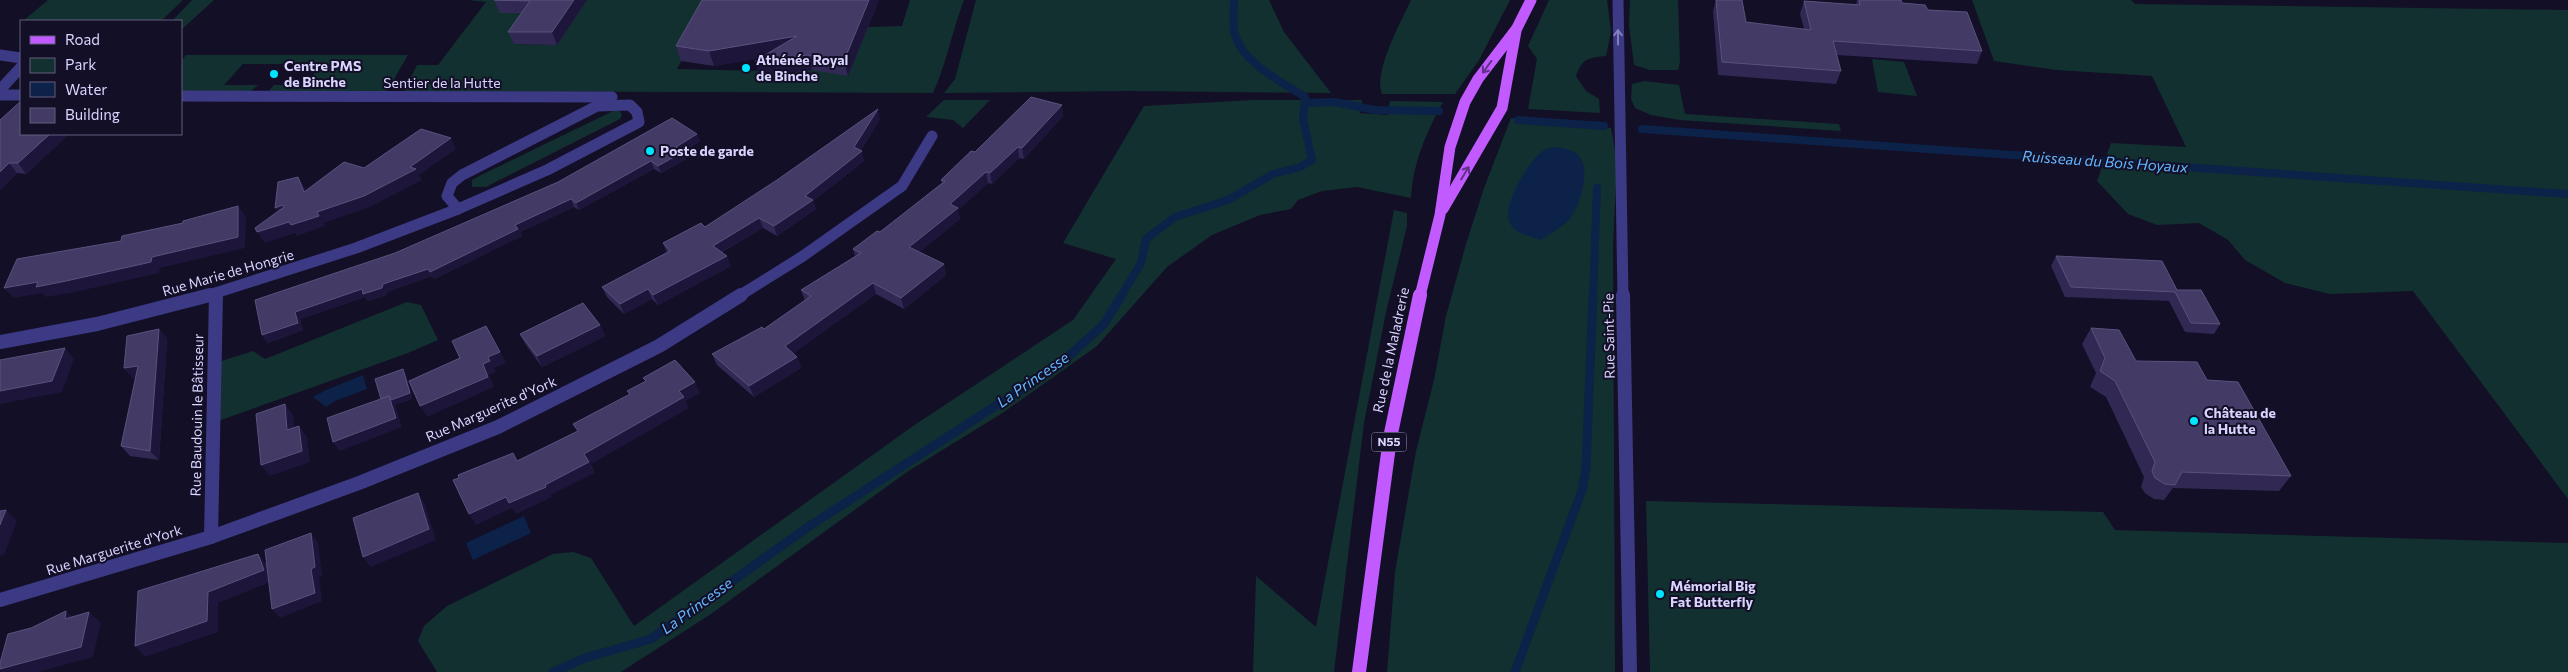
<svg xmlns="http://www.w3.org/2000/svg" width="2568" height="672" viewBox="0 0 2568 672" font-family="Commissioner,sans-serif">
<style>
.green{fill:#12302f}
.water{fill:#0c2248}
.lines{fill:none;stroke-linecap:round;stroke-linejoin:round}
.stream-far1{stroke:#0c2248;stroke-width:8}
.stream{stroke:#0c2248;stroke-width:9}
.minor-far1{stroke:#3d3a85;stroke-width:11}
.minor{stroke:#3d3a85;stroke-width:14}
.major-far1{stroke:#c25bff;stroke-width:11}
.major{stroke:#c25bff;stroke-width:14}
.wall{fill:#312854}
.shaded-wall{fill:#1d163a}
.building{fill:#433a66;stroke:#5a527e}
.oneway{stroke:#837fbc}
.oneway2{stroke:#623188}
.poi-dot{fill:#00e5ff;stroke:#130f26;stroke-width:2}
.labels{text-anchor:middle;stroke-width:4;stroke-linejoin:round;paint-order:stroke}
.shield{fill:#130f26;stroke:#9e99be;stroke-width:1}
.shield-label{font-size:12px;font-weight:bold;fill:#d9d4ff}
.poi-label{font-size:14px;font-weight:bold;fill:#d9d4ff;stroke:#130f26;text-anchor:start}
.street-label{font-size:14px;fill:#d9d4ff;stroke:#130f26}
.water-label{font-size:15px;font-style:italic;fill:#62b6ff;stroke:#130f26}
</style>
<rect width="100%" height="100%" fill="#130f26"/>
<!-- green -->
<g class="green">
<polygon points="48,0 183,0 161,21 23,21"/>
<polygon points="192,0 214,0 181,30 181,21 172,21"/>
<path d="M468,0H511L502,13H557L514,44L557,45L585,0H715L677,69L763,71L867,27L902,26L910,0H964C952,31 947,62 933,93L404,91L417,65H438L486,2Z"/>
<polygon points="976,0 1269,0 1284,32 1331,93 1128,91 944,93 955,79"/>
<path d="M1411,0H1510L1479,60L1455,94H1382C1373,72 1401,22 1411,0Z"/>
<path d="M1549,0H1607L1611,32L1606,56C1587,58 1583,58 1576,76L1586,91L1599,99L1600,113L1528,109L1537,59L1528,46Z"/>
<polygon points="1630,0 1678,0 1680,62 1678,70 1650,70 1634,65 1629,25"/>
<polygon points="1972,0 2131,0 2135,4 2568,10 2568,499 2413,291 2330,294 2285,283 2245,260 2228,240 2199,223 2157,225 2128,214 2097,181 2111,143 2186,147 2152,76 2056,70 1994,61"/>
<polygon points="186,55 408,55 387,91 268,92 274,85 305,85 322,64 243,64 224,85 258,85 250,92 181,91 181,61"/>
<polygon points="1872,59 1904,62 1917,96 1878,92"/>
<polygon points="1644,81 1679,85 1685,114 1839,124 1841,131 1680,120 1651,115 1635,108 1631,99 1632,84"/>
<polygon points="944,100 990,100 963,128 953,120 926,117"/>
<path d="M1253,100H1362L1360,113L1387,115L1390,101L1443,102C1426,133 1413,163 1411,198L1357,187L1322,191L1298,200L1291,209L1260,215L1212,235L1167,267L1097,346L1004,412L907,472L711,614L621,672H437L418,641L424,626L447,606L553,554L573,552L591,558L634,626L913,426L1073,320L1116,259L1063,243L1144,106Z"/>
<polygon points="613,111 620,111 622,115 620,119 486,187 472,187 472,180 479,176"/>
<polygon points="1511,118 1611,128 1617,161 1613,246 1615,672 1387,672 1395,572 1416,451 1434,380 1446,316 1466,244 1484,188"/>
<polygon points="1394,210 1407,213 1407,226 1386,312 1364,423 1334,672 1253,672 1256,576 1316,627"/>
<polygon points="407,302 421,305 438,340 408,353 213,423 215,363 253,351 265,359"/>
<polygon points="1646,501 2103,512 2115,530 2568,543 2568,672 1650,672"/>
</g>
<!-- water -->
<g class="water">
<path d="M1555,147C1561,148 1571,149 1577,154C1593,168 1580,209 1567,222C1559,229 1549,234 1541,240C1529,236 1514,234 1509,221C1503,203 1529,160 1544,150C1547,148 1551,148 1555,147Z"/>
<polygon points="363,375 367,389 335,401 326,407 313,397 326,390"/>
<polygon points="524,516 531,533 473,560 466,543"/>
</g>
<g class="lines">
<!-- stream-far1 -->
<g class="stream-far1">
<polyline points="1305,103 1335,102 1375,110 1439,111"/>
<polyline points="1518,120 1604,126"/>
<polyline points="1642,129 2568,194"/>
<path d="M1121,296L1141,263L1146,239L1175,217L1228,200L1273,174L1300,167L1312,160L1303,119L1305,97C1282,82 1244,64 1235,35C1232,25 1234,11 1234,0"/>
<polyline points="1593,296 1597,188"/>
</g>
<!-- stream -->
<g class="stream">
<polyline points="553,672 585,658 651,639 808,527 1059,365 1104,324 1122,295"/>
<polyline points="1515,672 1582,490 1586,468 1593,295"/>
</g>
<!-- minor-far1 -->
<g class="minor-far1">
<polyline points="1618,0 1623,296"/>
<polyline points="0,55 21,58"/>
<polyline points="0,90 21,67"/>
<polyline points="0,95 21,95"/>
<polyline points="181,96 612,97"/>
<polygon points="630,105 637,112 639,122 547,170 458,209 447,196 452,183 462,175 597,106"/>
<polyline points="206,296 356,248 458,209"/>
<polyline points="216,296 216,293"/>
<polyline points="739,296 803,256 902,186 932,136"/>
</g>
<!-- minor -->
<g class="minor">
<polyline points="1623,295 1630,672"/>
<polyline points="0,342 97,324 210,295"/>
<polyline points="211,537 216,295"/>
<polyline points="0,600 211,537 359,483 498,427 659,346 741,295"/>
</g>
<!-- major-far1 -->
<g class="major-far1">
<polyline points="1443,209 1502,108 1516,31"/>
<polyline points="1420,296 1440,215 1450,147 1465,102 1478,79 1517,28 1531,0"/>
</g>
<!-- major -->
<polyline class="major" points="1359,672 1390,438 1420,295"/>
</g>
<!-- wall -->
<g class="wall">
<polygon points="494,0 587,0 557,45 514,44 508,32 521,13 500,13"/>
<polygon points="879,0 848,76 812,70 759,76 759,58 714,66 681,61 676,46"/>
<polygon points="1716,0 1742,0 1746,22 1804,29 1800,14 1804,1 1856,5 1857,0 1895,0 1902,3 1928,10 1982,51 1977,64 1837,55 1841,71 1836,84 1718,75 1713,11"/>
<polygon points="21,101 21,134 69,134 26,174 17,173 0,190"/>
<polygon points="1063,116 1024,159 1019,158 992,184 988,183 958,210 960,219 919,252 944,264 946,275 904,309 876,294 793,353 797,357 801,368 754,397 717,365 712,354 764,329 805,301 801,290 855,256 853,249 880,232 942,184 941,180"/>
<polygon points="880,119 861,150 864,161 813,201 816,209 777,236 763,228 722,252 731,266 658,305 652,299 624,314 607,297 602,287 667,253 663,243 705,227"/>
<polygon points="697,134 700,141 683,152 686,159 661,173 654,169 579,210 574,207 520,232 522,236 434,279 432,276 387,292 386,295 368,301 365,297 300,319 303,330 268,343 262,335 395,253"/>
<polygon points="2056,256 2177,290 2220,324 2214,334 2185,332 2169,301 2065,297 2051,266"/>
<polygon points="600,325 605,336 542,367 526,345 520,334"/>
<polygon points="2091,328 2136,361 2207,380 2291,476 2279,491 2173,488 2164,500 2154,499 2145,493 2141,487 2144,477 2106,397 2090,387 2096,373 2082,344"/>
<polygon points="159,329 167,339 159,460 130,456 121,446 136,377 133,378 124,368"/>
</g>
<!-- shaded-wall -->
<g class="shaded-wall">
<polygon points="574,0 587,0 557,45 552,32"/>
<polygon points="869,0 879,0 848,76 844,61"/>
<polygon points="797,36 802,51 714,66 709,51"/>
<polygon points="808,55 812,70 759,76 755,61"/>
<polygon points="1062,105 1063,116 1024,159 1022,148"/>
<polygon points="878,109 880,119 859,153 862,151 864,161 813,201 816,209 777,236 774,226 854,147"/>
<polygon points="50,134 69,134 26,174 18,163"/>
<polygon points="697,134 700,141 678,154 676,147"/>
<polygon points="451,138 456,149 419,175 422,180 370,207 324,223 325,226 297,236 295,233 265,243 257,232 317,212 410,167"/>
<polygon points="1018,147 1019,158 992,184 990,173"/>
<polygon points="683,152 686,159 661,173 658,166"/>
<polygon points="651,161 654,169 579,210 576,203"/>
<polygon points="9,163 17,173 0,190 0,172"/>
<polygon points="986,172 988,183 958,210 960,219 912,258 909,247 950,204"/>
<polygon points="298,177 305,188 311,202 304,192"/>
<polygon points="571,199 574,207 520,232 522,236 434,279 430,272 515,225"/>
<polygon points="283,205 290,216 282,218 275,208"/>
<polygon points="238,206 246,217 245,248 160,268 159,273 75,292 46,297 42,293 14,298 4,288 152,257"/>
<polygon points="759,218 763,228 716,255 713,246"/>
<polygon points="727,256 731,266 658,305 653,295"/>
<polygon points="944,264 946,275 904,309 901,298"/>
<polygon points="428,269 432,276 387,292 386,295 368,301 365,297 300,319 303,330 268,343 262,335 295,312 362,289 383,284"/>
<polygon points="873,283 876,294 789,357 785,346"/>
<polygon points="648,289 652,299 624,314 620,304"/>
<polygon points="600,325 605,336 542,367 537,356"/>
<polygon points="486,326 506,363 494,368 496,372 489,375 494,387 427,417 420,406 483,364 488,357"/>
<polygon points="159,329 167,339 159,460 150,451"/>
<polygon points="65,348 74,359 62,392 0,404 0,391"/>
<polygon points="797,357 801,368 754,397 749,386"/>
<polygon points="138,366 146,375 133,378 124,368"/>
<polygon points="403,369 406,374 413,399 395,405 402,427 340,451 333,442 389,396"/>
<polygon points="695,382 700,393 686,401 689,408 591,464 595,473 551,495 552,497 516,514 512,508 476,525 469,514 506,497 545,485 584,454 679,391"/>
<polygon points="285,404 293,415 296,441 287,430"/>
<polygon points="299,426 307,437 310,462 270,476 261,465"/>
<polygon points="418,493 425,504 436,540 371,567 363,557"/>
<polygon points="6,510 17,521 4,555 0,556 0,525"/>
<polygon points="311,533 318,542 322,576 319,577 322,601 280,618 272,609 311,569"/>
<polygon points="258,554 267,565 273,581 218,603 218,632 145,657 135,646 208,592"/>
<polygon points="66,611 78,621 65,619"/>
<polygon points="89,612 101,623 93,657 38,672 2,672 0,671 0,669"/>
</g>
<!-- building -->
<g class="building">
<polygon points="494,0 574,0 552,32 508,32 530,1"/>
<polygon points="702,0 869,0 844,61 808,55 755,61 797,36 709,51 676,46"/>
<polygon points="1716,0 1742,0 1746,22 1811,30 1804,1 1860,5 1859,0 1901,0 1902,3 1925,5 1928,10 1967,12 1982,51 1833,41 1841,71 1722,62"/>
<polygon points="1031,97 1062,105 1022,148 1018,147 990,173 986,172 950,204 958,208 909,247 944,264 901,298 873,283 785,346 797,357 749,386 712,354 762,327 764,329 811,296 801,290 861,253 853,249 877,231 880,232 945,181 941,180 971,151 975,152"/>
<polygon points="21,101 21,134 50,134 18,163 9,163 0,172 0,120"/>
<polygon points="878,109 854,147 862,151 805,196 813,200 774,226 759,218 713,246 727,256 653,295 648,289 620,304 602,287 670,251 663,243 701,223 705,227 777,180"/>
<polygon points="672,118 697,134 676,147 683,152 658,166 651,161 576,203 571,199 515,225 518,229 430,272 428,269 383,284 382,288 363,294 362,289 295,312 298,323 262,335 255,300 395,253 558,182"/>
<polygon points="421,129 451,138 410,167 416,169 364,196 317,212 319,216 291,225 289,222 257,232 255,228 284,207 283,205 275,208 278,182 298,177 304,192 344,162 364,168"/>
<polygon points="238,206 238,237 152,257 151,262 66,281 36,287 38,282 4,288 17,259 121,241 122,236 183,223 183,221"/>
<polygon points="2056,256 2162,261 2177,290 2201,290 2220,324 2191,323 2175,292 2071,287"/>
<polygon points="583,303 600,325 537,356 520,334"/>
<polygon points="486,326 500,352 488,357 490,361 483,364 488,377 420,406 409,381 460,358 452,341"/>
<polygon points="2091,328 2119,330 2136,361 2197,362 2207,380 2238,382 2291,476 2182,472 2175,485 2165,484 2155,478 2152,471 2155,462 2115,381 2100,371 2105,358"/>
<polygon points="159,329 150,451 121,446 138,366 124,368 127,336"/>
<polygon points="65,348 52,381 0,391 0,360"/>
<polygon points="675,360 695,382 679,391 684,397 584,454 589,462 545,485 546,487 509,503 506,497 469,514 453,480 459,478 458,475 513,453 517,461 578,431 573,424 630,394 627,391 646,381 643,378"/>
<polygon points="403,369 410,393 391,400 389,396 381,399 375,379"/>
<polygon points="389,396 396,418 333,442 327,418"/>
<polygon points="285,404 287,430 299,426 302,451 261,465 256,414"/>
<polygon points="418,493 429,529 363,557 353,518"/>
<polygon points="6,510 0,525 0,511"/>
<polygon points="311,533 315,567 311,569 315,593 272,609 265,550"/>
<polygon points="258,554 264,570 208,592 207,621 135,646 138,591"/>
<polygon points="66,611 65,619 89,612 81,647 0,669 0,663 8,634 31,628"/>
</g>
<!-- one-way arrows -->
<defs><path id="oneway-shaft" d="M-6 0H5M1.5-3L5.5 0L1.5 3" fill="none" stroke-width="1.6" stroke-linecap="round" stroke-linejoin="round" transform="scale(1.25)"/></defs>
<use class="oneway" href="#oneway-shaft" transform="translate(1618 37) rotate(-90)"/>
<g class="oneway2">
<use href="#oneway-shaft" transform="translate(1487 67) rotate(126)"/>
<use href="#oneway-shaft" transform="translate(1465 173) rotate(-59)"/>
</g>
<!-- markers -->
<g class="poi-dot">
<circle cx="746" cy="68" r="5"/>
<circle cx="274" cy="74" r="5"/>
<circle cx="650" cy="151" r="5"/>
<circle cx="2194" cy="421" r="5"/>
<circle cx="1660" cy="594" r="5"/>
</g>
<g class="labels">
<!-- shield labels -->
<rect class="shield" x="1371.5" y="432.5" width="35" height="19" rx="4"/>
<g class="shield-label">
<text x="1389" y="446">N55</text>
</g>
<!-- poi labels -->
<g class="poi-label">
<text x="756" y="65">Athénée Royal<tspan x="756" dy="16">de Binche</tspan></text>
<text x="284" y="71">Centre PMS<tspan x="284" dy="16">de Binche</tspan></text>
<text x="660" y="156">Poste de garde</text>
<text x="2204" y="418">Château de<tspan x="2204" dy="16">la Hutte</tspan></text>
<text x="1670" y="591">Mémorial Big<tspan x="1670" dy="16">Fat Butterfly</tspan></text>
</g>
<!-- street labels -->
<g class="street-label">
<text x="442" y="88">Sentier de la Hutte</text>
<text transform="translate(228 273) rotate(-16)" y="5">Rue Marie de Hongrie</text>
<text transform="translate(1609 336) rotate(-91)" y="5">Rue Saint-Pie</text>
<text transform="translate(1391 350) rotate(-78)" y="5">Rue de la Maladrerie</text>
<text transform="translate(491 409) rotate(-24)" y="5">Rue Marguerite d'York</text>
<text transform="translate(197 415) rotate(-89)" y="5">Rue Baudouin le Bâtisseur</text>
<text transform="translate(114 550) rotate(-17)" y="5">Rue Marguerite d'York</text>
</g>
<!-- water labels -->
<g class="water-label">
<text transform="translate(2105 162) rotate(4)" y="5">Ruisseau du Bois Hoyaux</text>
<text transform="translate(1033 380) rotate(-35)" y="5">La Princesse</text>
<text transform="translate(697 606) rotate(-36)" y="5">La Princesse</text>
</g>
</g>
<!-- legend -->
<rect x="20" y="20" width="162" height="115" fill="#130f26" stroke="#625e7d"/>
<rect x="30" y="36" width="25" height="8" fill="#c25bff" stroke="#625e7d"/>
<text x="65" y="45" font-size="15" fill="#d9d4ff">Road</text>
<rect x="30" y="58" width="25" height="15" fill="#12302f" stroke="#625e7d"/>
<text x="65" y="70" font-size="15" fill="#d9d4ff">Park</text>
<rect x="30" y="82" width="25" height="15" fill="#0c2248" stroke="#625e7d"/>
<text x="65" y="95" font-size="15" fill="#d9d4ff">Water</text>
<rect x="30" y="108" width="25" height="15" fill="#433a66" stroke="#625e7d"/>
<text x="65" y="120" font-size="15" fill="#d9d4ff">Building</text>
</svg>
